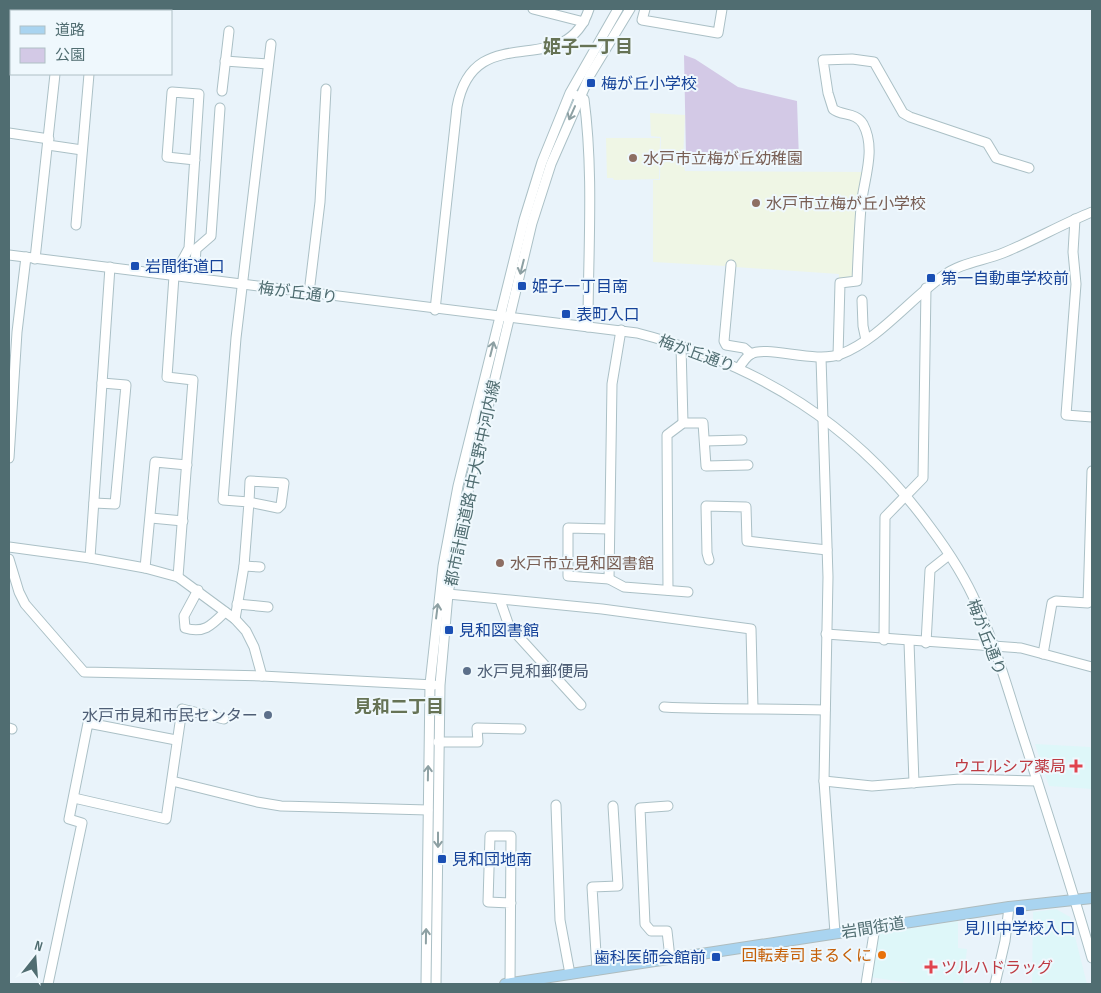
<svg xmlns="http://www.w3.org/2000/svg" width="1101" height="993" viewBox="0 0 1101 993" font-family="'Sofia Sans Condensed','Noto Sans JP',sans-serif">
<style>
.commercial{fill:#def7f9}
.education{fill:#eff6e5}
.green{fill:#d3c9e6}
.lines{fill:none;stroke-linecap:round;stroke-linejoin:round}
.minor-casing{stroke:#abc0c6;stroke-width:11}
.major-casing{stroke:#aebcbe;stroke-width:12}
.minor{stroke:#fff;stroke-width:9}
.major{stroke:#a9d4f0;stroke-width:10}
.oneway{stroke:#8da0a3}
.transit-dot{fill:#1a4fb4;stroke:#eff8fd;stroke-width:2}
.education-dot{fill:#8d6e63;stroke:#eff8fd;stroke-width:2}
.service-dot{fill:#5c6f8a;stroke:#eff8fd;stroke-width:2}
.health-dot{fill:#e0444e;stroke:#eff8fd;stroke-width:2}
.food-dot{fill:#e8710a;stroke:#eff8fd;stroke-width:2}
.labels{text-anchor:middle;stroke-width:4;stroke-linejoin:round;paint-order:stroke}
.transit-label{font-size:16px;fill:#164399;stroke:#eff8fd;text-anchor:start}
.education-label{font-size:16px;fill:#785e54;stroke:#eff8fd;text-anchor:start}
.street-label{font-size:16px;fill:#506d71;stroke:#eff8fd}
.service-label{font-size:16px;fill:#4e5e75;stroke:#eff8fd;text-anchor:start}
.health-label{font-size:16px;fill:#be3a42;stroke:#eff8fd;text-anchor:end}
.food-label{font-size:16px;fill:#c56008;stroke:#eff8fd;text-anchor:end}
.neighbourhood-label{font-size:18px;font-weight:bold;fill:#667355;stroke:#eff8fd}
</style>
<rect width="100%" height="100%" fill="#e9f3fa"/>
<!-- commercial -->
<g class="commercial">
<polygon points="1035,744 1090,747 1092,751 1092,789 1049,786"/>
<polygon points="1056,909 1070,917 1087,984 1032,984 1033,912"/>
<polygon points="958,921 958,948 967,949 963,984 916,984 870,977 877,936 882,933"/>
</g>
<!-- education -->
<g class="education">
<polygon points="650,113 685,115 683,160 685,171 864,172 855,280 839,281 839,274 735,267 735,265 725,264 725,266 653,262 653,180 660,180 661,137 651,136"/>
<polygon points="606,138 660,138 659,179 614,180 613,178 607,178"/>
</g>
<!-- green -->
<polygon class="green" points="684,55 695,59 738,87 797,101 799,160 686,156"/>
<g class="lines">
<defs>
<g id="minor">
<polyline points="533,9 584,22"/>
<polyline points="645,9 642,20 718,33 722,9"/>
<polyline points="9,11 11,11"/>
<polyline points="60,11 60,9"/>
<polyline points="94,11 94,9"/>
<polyline points="225,61 268,64"/>
<polyline points="222,91 229,31"/>
<path d="M575,95L584,99C594,174 588,251 588,327"/>
<polyline points="9,133 49,139"/>
<polyline points="48,145 82,150"/>
<polyline points="1075,219 1073,252 1076,284 1066,415 1092,417"/>
<polyline points="76,225 89,74"/>
<path d="M9,255L637,333C758,364 856,425 930,527C948,551 965,577 977,605C998,651 1011,701 1027,749C1049,818 1072,888 1092,958"/>
<polyline points="35,259 55,74"/>
<polyline points="731,265 724,341 726,345 744,348 751,354"/>
<polyline points="194,278 196,249 211,236 220,108"/>
<polyline points="309,293 320,202 326,89"/>
<polyline points="862,300 863,326 866,340"/>
<path d="M435,310L457,107C474,15 565,84 589,9"/>
<polyline points="681,346 683,423"/>
<path d="M838,356L840,283L857,281C858,256 859,232 861,207C863,181 877,150 863,124C856,112 841,116 833,109L828,93L823,60L852,59L874,62L903,113L910,117L987,143L996,158L1029,168"/>
<polyline points="821,358 828,577 824,781 835,933"/>
<path d="M739,368C742,363 746,357 751,354C767,345 815,364 841,354C878,340 910,299 943,276C960,263 983,261 1003,253C1033,241 1062,224 1092,212"/>
<polyline points="705,441 742,440"/>
<polyline points="9,458 17,332 26,257"/>
<polygon points="250,481 284,483 281,505 278,508 249,502"/>
<polyline points="94,503 115,504 126,385 102,383"/>
<polyline points="151,518 183,521"/>
<polyline points="609,529 568,528 568,576 609,579 624,587 688,592"/>
<polyline points="9,547 90,558 145,568 178,577 235,619 246,631 254,647 262,676"/>
<polyline points="90,558 110,267"/>
<polyline points="9,559 19,592 25,604 84,672 262,676 434,685"/>
<polyline points="709,560 707,553 706,506 746,507 747,541 827,550"/>
<polyline points="244,566 260,567"/>
<polyline points="145,568 155,462 187,465"/>
<polyline points="178,577 193,380 167,377 174,276 189,248 199,94 172,92 167,157 195,160"/>
<polyline points="609,579 612,384 621,330"/>
<path d="M198,590L184,616L185,628C204,634 212,625 225,612"/>
<polyline points="668,590 667,435 683,423 703,423 706,466 748,465"/>
<polyline points="448,594 602,609 751,629 753,708"/>
<polyline points="500,600 509,626 581,705"/>
<polyline points="237,604 268,607"/>
<polyline points="235,619 244,566 249,502 223,500 236,338 271,44"/>
<polyline points="826,634 1021,648 1092,667"/>
<polyline points="884,640 885,517 923,478 926,288"/>
<polyline points="909,642 914,783"/>
<polyline points="926,643 930,570 949,555"/>
<polyline points="1043,654 1052,603 1056,601 1088,603 1092,471"/>
<path d="M664,707C718,710 771,708 825,710"/>
<polyline points="9,728 12,729"/>
<polyline points="438,742 478,742 477,728 521,729"/>
<polyline points="172,781 257,802 281,806 428,810"/>
<polyline points="824,781 872,786 960,779 1037,781"/>
<polyline points="74,798 166,819 182,709 224,719"/>
<polyline points="556,805 560,920 570,974"/>
<polyline points="668,806 640,808 645,924 651,931 667,931 670,958"/>
<polyline points="597,970 592,887 618,886 613,806"/>
<polyline points="510,983 511,836 490,836 488,902 511,903"/>
<polyline points="48,984 82,823 69,819 88,723 176,740"/>
<polyline points="426,984 430,684 443,566 458,486 524,220 542,162 570,93 618,9"/>
<polyline points="436,984 440,685 448,594 459,529 532,223 551,164 590,75 630,9"/>
<polyline points="866,984 875,927"/>
<polyline points="995,984 1005,941 1009,907"/>
</g>
<polyline id="major" points="505,984 1009,907 1092,898"/>
</defs>
<!-- minor casing -->
<use href="#minor" class="minor-casing"/>
<!-- major casing -->
<use href="#major" class="major-casing"/>
<!-- minor -->
<use href="#minor" class="minor"/>
<!-- major -->
<use href="#major" class="major"/>
</g>
<!-- one-way arrows -->
<defs><path id="oneway-shaft" d="M-6 0H5M1.5-3L5.5 0L1.5 3" fill="none" stroke-width="1.6" stroke-linecap="round" stroke-linejoin="round" transform="scale(1.25)"/></defs>
<g class="oneway">
<use href="#oneway-shaft" transform="translate(572 113) rotate(114)"/>
<use href="#oneway-shaft" transform="translate(522 267) rotate(104)"/>
<use href="#oneway-shaft" transform="translate(492 349) rotate(-76)"/>
<use href="#oneway-shaft" transform="translate(437 611) rotate(-83)"/>
<use href="#oneway-shaft" transform="translate(428 773) rotate(-89)"/>
<use href="#oneway-shaft" transform="translate(438 840) rotate(90)"/>
<use href="#oneway-shaft" transform="translate(426 936) rotate(-89)"/>
</g>
<!-- markers -->
<g class="transit-dot">
<rect x="586" y="78" width="10" height="10" rx="2.5"/>
<rect x="130" y="261" width="10" height="10" rx="2.5"/>
<rect x="926" y="273" width="10" height="10" rx="2.5"/>
<rect x="517" y="281" width="10" height="10" rx="2.5"/>
<rect x="561" y="309" width="10" height="10" rx="2.5"/>
<rect x="444" y="625" width="10" height="10" rx="2.5"/>
<rect x="437" y="854" width="10" height="10" rx="2.5"/>
<rect x="1015" y="906" width="10" height="10" rx="2.5"/>
<rect x="711" y="952" width="10" height="10" rx="2.5"/>
</g>
<g class="education-dot">
<circle cx="633" cy="158" r="5"/>
<circle cx="756" cy="203" r="5"/>
<circle cx="500" cy="563" r="5"/>
</g>
<g class="service-dot">
<circle cx="467" cy="671" r="5"/>
<circle cx="268" cy="715" r="5"/>
</g>
<g class="health-dot">
<path d="M1073.5 758.5h5v5h5v5h-5v5h-5v-5h-5v-5h5z"/>
<path d="M928.5 959.5h5v5h5v5h-5v5h-5v-5h-5v-5h5z"/>
</g>
<circle class="food-dot" cx="882" cy="955" r="5"/>
<g class="labels">
<!-- transit labels -->
<g class="transit-label">
<text x="601" y="89">梅が丘小学校</text>
<text x="145" y="272">岩間街道口</text>
<text x="941" y="284">第一自動車学校前</text>
<text x="532" y="292">姫子一丁目南</text>
<text x="576" y="320">表町入口</text>
<text x="459" y="636">見和図書館</text>
<text x="452" y="865">見和団地南</text>
<text x="1020" y="934" text-anchor="middle">見川中学校入口</text>
<text x="706" y="963" text-anchor="end">歯科医師会館前</text>
</g>
<!-- education labels -->
<g class="education-label">
<text x="643" y="164">水戸市立梅が丘幼稚園</text>
<text x="766" y="209">水戸市立梅が丘小学校</text>
<text x="510" y="569">水戸市立見和図書館</text>
</g>
<!-- street labels -->
<g class="street-label">
<text transform="translate(298 292) rotate(7)" y="6">梅が丘通り</text>
<text transform="translate(697 353) rotate(20)" y="6">梅が丘通り</text>
<text transform="translate(472 483) rotate(-78)" y="6">都市計画道路 中大野中河内線</text>
<text transform="translate(987 637) rotate(69)" y="6">梅が丘通り</text>
<text transform="translate(873 927) rotate(-9)" y="6">岩間街道</text>
</g>
<!-- service labels -->
<g class="service-label">
<text x="477" y="677">水戸見和郵便局</text>
<text x="258" y="721" text-anchor="end">水戸市見和市民センター</text>
</g>
<!-- health labels -->
<g class="health-label">
<text x="1066" y="772">ウエルシア薬局</text>
<text x="941" y="973" text-anchor="start">ツルハドラッグ</text>
</g>
<!-- food labels -->
<g class="food-label">
<text x="872" y="961">回転寿司 まるくに</text>
</g>
<!-- neighbourhood labels -->
<g class="neighbourhood-label">
<text x="588" y="53">姫子一丁目</text>
<text x="399" y="713">見和二丁目</text>
</g>
</g>
<!-- border -->
<rect width="1101" height="993" fill="none" stroke="#506d71" stroke-width="20"/>
<!-- legend -->
<rect x="10" y="10" width="162" height="65" fill="#eff8fd" stroke="#afc0c5"/>
<rect x="20" y="26" width="25" height="8" fill="#a9d4f0" stroke="#afc0c5"/>
<text x="55" y="35" font-size="15" fill="#506d71">道路</text>
<rect x="20" y="48" width="25" height="15" fill="#d3c9e6" stroke="#afc0c5"/>
<text x="55" y="60" font-size="15" fill="#506d71">公園</text>
<!-- north arrow -->
<g transform="translate(35 958) rotate(17)" stroke="#eff8fd" stroke-width="4" paint-order="stroke">
<path d="M0-4L9 19L0 12L-9 19Z" fill="#506d71"/>
<text y="-8" font-size="14" font-weight="bold" text-anchor="middle" fill="#506d71">N</text>
</g>
</svg>
